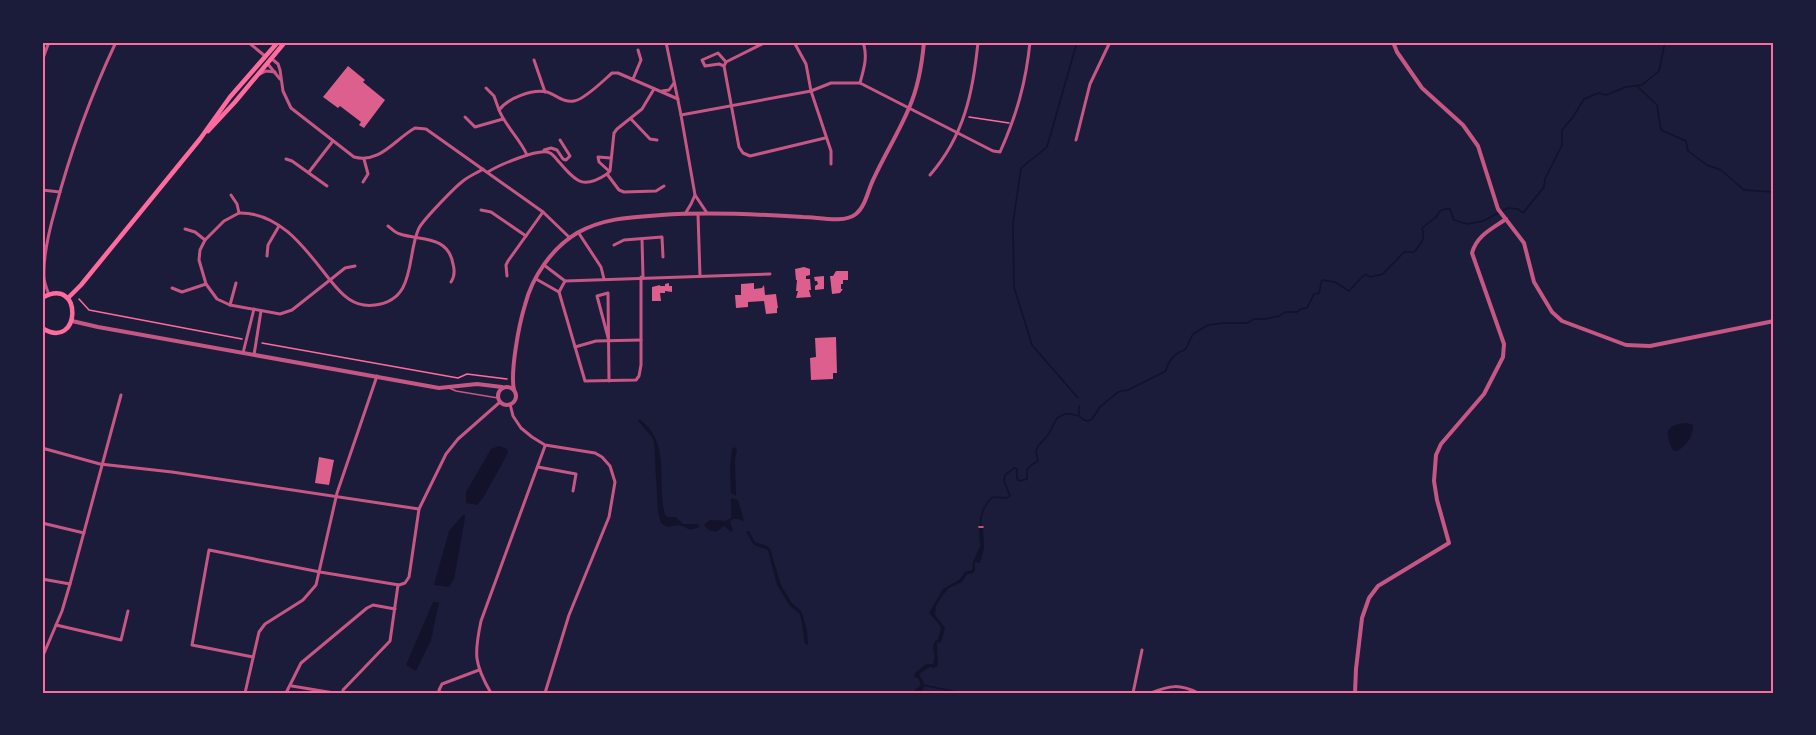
<svg xmlns="http://www.w3.org/2000/svg" width="1816" height="735" viewBox="0 0 1816 735" font-family="Ubuntu,sans-serif">
<style>
.water{fill:#12122b}
.lines{fill:none;stroke-linecap:round;stroke-linejoin:round}
.stream{stroke:#12122b;stroke-width:1.5}
.building{fill:#dd5f8e}
.path{stroke:#ff6b9d;stroke-width:1.5}
.service{stroke:#c65784;stroke-width:1.5}
.minor{stroke:#c65784;stroke-width:3}
.tertiary{stroke:#c65784;stroke-width:4}
.primary{stroke:#ff6b9d;stroke-width:4.5}
.neatline{fill:none;stroke:#ff6b9d;stroke-width:2}
</style>
<rect width="100%" height="100%" fill="#1b1b3a"/>
<!-- water -->
<g class="water">
<path d="M639,419C672,442 656,482 665,515L668,517H676L683,524H699V527C687,532 690,528 679,525L667,527L661,523L658,512L654,442L652,437L638,421Z"/>
<path d="M1687,423L1693,425C1693,438 1687,443 1678,451H1674C1664,434 1665,424 1687,423Z"/>
<polygon points="499,446 507,449 508,453 483,498 477,505 466,503 466,492 491,449"/>
<polygon points="735,447 737,450 735,459 736,496 731,493 730,467 732,449"/>
<polygon points="731,498 738,500 744,521 738,519 732,519 730,522 733,530 731,532 724,526 716,532 709,530 704,525 710,520 725,521 731,518"/>
<polygon points="463,515 465,515 465,518 454,579 449,587 434,585 449,531"/>
<path d="M979,527H983L984,548L980,563L975,562V571L973,573L967,574L962,582L949,588L943,595L936,606L935,615L945,628L941,642L937,643L938,665L934,668L930,667L919,674L925,686L920,693H915L914,691L921,685L918,678L914,677L915,673L926,664H933C938,656 928,645 938,639L941,628L939,624L929,613L943,589L959,580L965,572L972,570L973,562L980,546Z"/>
<polygon points="749,531 755,542 767,546 770,549 781,585 791,602 801,611 803,616 807,631 808,645 805,644 801,618 799,613 790,606 777,585 768,550 754,545 746,532"/>
<polygon points="433,602 439,602 431,640 416,671 406,665"/>
</g>
<g class="lines">
<!-- stream -->
<g class="stream">
<polyline points="1077,42 1047,147 1021,168 1013,223 1014,287 1032,345 1078,398"/>
<polyline points="1638,87 1657,105 1661,130 1686,141 1688,151 1707,165 1721,170 1744,190 1774,192"/>
<polyline points="1079,406 1079,415"/>
<path d="M981,528C979,517 984,504 993,497L1007,498L1010,496L1004,481L1005,475L1014,468L1017,469V478L1019,481L1027,479V470L1030,466L1038,461L1036,452L1038,446L1048,435L1057,418L1065,414H1071L1079,416L1084,420L1088,421L1092,419L1100,407L1118,392L1128,390L1166,371C1167,362 1176,352 1185,350L1193,334L1208,325L1224,323H1247L1254,319H1265L1279,316L1285,312H1297L1301,309L1307,308L1314,294L1319,293L1322,280L1335,282L1349,291L1362,277L1366,274L1370,277L1383,274L1404,252H1414C1421,244 1426,239 1422,228L1436,217L1440,211L1445,209H1450L1454,220L1467,224L1483,221L1508,208L1518,209L1523,213L1544,187L1545,179L1562,145V130L1573,117L1584,99L1599,93L1606,95L1626,87L1642,85L1659,71L1665,42"/>
<polyline points="923,685 961,693"/>
</g>
</g>
<!-- building -->
<g class="building">
<polygon points="348,66 365,80 363,82 385,100 364,128 359,125 361,122 340,106 338,108 323,97"/>
<polygon points="804,267 810,269 810,275 806,276 806,279 810,279 811,290 809,290 811,297 796,298 798,291 796,291 797,280 796,280 795,269"/>
<polygon points="836,271 848,271 848,280 843,280 843,284 841,284 841,289 843,289 840,293 832,294 830,276 833,276"/>
<polygon points="824,276 824,289 815,290 815,286 818,284 817,281 815,281 814,277"/>
<polygon points="669,283 669,286 672,286 672,292 665,291 665,293 660,293 661,301 652,301 652,287 660,285 660,286 665,286 665,284"/>
<polygon points="754,283 754,289 762,288 764,285 765,295 776,294 778,308 777,308 777,313 766,314 764,301 748,302 748,307 736,308 735,295 741,295 741,284"/>
<polygon points="836,337 837,373 833,373 833,379 811,380 810,358 816,357 815,338"/>
<polygon points="319,457 334,460 329,485 315,483"/>
</g>
<g class="lines">
<!-- path -->
<g class="path">
<polyline points="969,117 1009,123"/>
<polyline points="79,299 89,310 242,339"/>
<polyline points="262,343 458,378 467,374 507,379"/>
<polyline points="979,527 983,527"/>
</g>
<!-- service -->
<polyline class="service" points="449,388 456,391 498,398"/>
<!-- minor -->
<g class="minor">
<polyline points="248,42 265,56"/>
<polyline points="666,42 681,115 695,195 691,204 685,214"/>
<polyline points="766,42 726,62 724,66 739,147 743,153 750,156 825,138"/>
<polyline points="794,42 806,64 811,91 831,151 831,164"/>
<path d="M272,59L278,64L280,70L283,91L291,108L354,157C380,164 395,139 415,128L426,129L543,212L570,238"/>
<polyline points="534,60 545,92"/>
<polyline points="42,61 49,42"/>
<polyline points="267,63 280,79"/>
<polyline points="724,66 719,64 705,66 702,60 718,53 726,62"/>
<polyline points="258,75 266,71 275,72"/>
<polyline points="633,79 641,60 638,50"/>
<path d="M860,83C864,68 868,57 863,42"/>
<polyline points="486,88 494,96 499,110"/>
<polyline points="662,91 669,90 674,83"/>
<path d="M681,115L811,91L831,83H860L993,151L1000,152C1017,114 1026,82 1030,42"/>
<polyline points="465,117 475,127 503,119"/>
<polyline points="631,119 650,139 657,140"/>
<polyline points="1076,140 1090,84 1110,42"/>
<polyline points="544,150 551,148 557,150 563,159 566,160 570,156 560,140"/>
<path d="M527,155C520,139 506,127 499,110C508,98 532,89 547,92C556,95 564,103 574,101C584,100 604,80 612,73H618L678,99"/>
<polyline points="286,159 292,161 327,186"/>
<polyline points="609,171 599,162 598,157 611,158"/>
<polyline points="309,172 333,141"/>
<path d="M488,172C497,166 540,147 550,153C553,154 557,160 560,163C577,183 584,189 607,174"/>
<polyline points="607,174 610,171 614,133 617,129 642,109 654,89"/>
<polyline points="607,174 619,190 624,192 656,191 664,186"/>
<path d="M930,175C964,136 973,93 978,42"/>
<polyline points="363,182 368,174 364,159"/>
<polyline points="42,190 60,192"/>
<polyline points="231,195 237,204 239,213"/>
<polyline points="695,195 707,213"/>
<polyline points="481,210 491,212 526,236"/>
<path d="M239,213C281,212 307,251 330,280L292,310L280,314L230,305L217,299L206,284L199,260L200,250L205,240L224,221Z"/>
<polyline points="698,214 700,276"/>
<path d="M388,226C392,229 395,233 400,234C421,241 448,235 453,264C455,271 455,276 451,282"/>
<polyline points="185,229 195,232 205,240"/>
<polyline points="578,232 601,267 604,279"/>
<polyline points="642,239 643,277"/>
<polyline points="614,245 624,240 662,237 663,257"/>
<polyline points="267,256 268,245 279,226"/>
<polyline points="544,265 565,281 770,274"/>
<path d="M355,266L345,268L330,280C342,295 354,308 375,305C417,300 406,255 419,228C424,219 455,187 463,181C469,176 477,173 483,169"/>
<polyline points="507,276 506,265 508,261 543,212"/>
<polyline points="536,279 559,292 585,381 636,380 639,376 641,365 641,277"/>
<polyline points="172,288 182,292 206,284"/>
<polyline points="559,292 565,281"/>
<path d="M49,295C47,289 44,283 44,277C43,255 49,231 55,210C70,153 91,95 116,42"/>
<polyline points="230,305 236,283"/>
<polyline points="575,347 596,341 641,340"/>
<polyline points="243,353 254,309"/>
<polyline points="254,355 261,311"/>
<polyline points="609,381 608,293 597,296 609,341"/>
<polyline points="510,404 513,416 521,428 532,437 545,445 595,453 602,457 610,466 615,482 609,517 569,615 545,693"/>
<polyline points="42,448 100,464 172,472 419,509"/>
<polyline points="538,467 576,474 573,491"/>
<polyline points="42,523 84,533"/>
<polyline points="42,579 70,584"/>
<polyline points="56,625 121,640 128,611"/>
<polyline points="253,657 192,645 209,550 320,572 399,585 405,583 409,577 419,509 446,454 458,439 500,402"/>
<polyline points="42,658 62,611 70,584 121,395"/>
<polyline points="292,686 334,693"/>
<polyline points="245,693 259,632 265,624 303,600 316,585 337,493 377,376"/>
<polyline points="286,693 301,663 367,608 373,605 395,609"/>
<polyline points="343,693 343,690 390,641 398,585"/>
<polyline points="440,693 439,690 442,684 479,670"/>
<path d="M491,693C474,664 474,654 481,621L545,446"/>
<polyline points="1133,693 1142,650"/>
<path d="M1151,693C1170,685 1180,684 1198,693"/>
</g>
<!-- tertiary -->
<g class="tertiary">
<polyline points="1393,42 1397,52 1422,88 1463,125 1478,146 1498,209 1524,243 1534,282 1552,312 1562,321 1626,345 1650,346 1774,321"/>
<polyline points="72,321 98,327 439,388 477,384 502,387"/>
<circle cx="507" cy="396" r="9"/>
<path d="M514,390C510,372 519,324 525,305C532,277 552,248 577,233C603,218 632,217 661,215C708,212 756,214 803,217C818,217 843,224 856,214C866,206 868,189 874,178C885,154 899,132 909,108C918,88 922,64 924,42"/>
<path d="M1355,693L1356,669L1362,618L1369,598L1378,586L1449,543L1437,500L1434,481L1436,455L1441,444L1484,394L1503,357L1504,344L1472,253C1477,235 1492,229 1506,219"/>
</g>
<!-- primary -->
<g class="primary">
<polyline points="208,131 235,102 285,42"/>
<path d="M42,298C84,274 81,353 42,328"/>
<polyline points="68,298 81,285 200,139 230,97 278,42"/>
</g>
</g>
<!-- border -->
<rect width="1816" height="735" fill="none" stroke="#1b1b3a" stroke-width="87"/>
<rect x="44" y="44" width="1728" height="648" class="neatline"/>
</svg>
